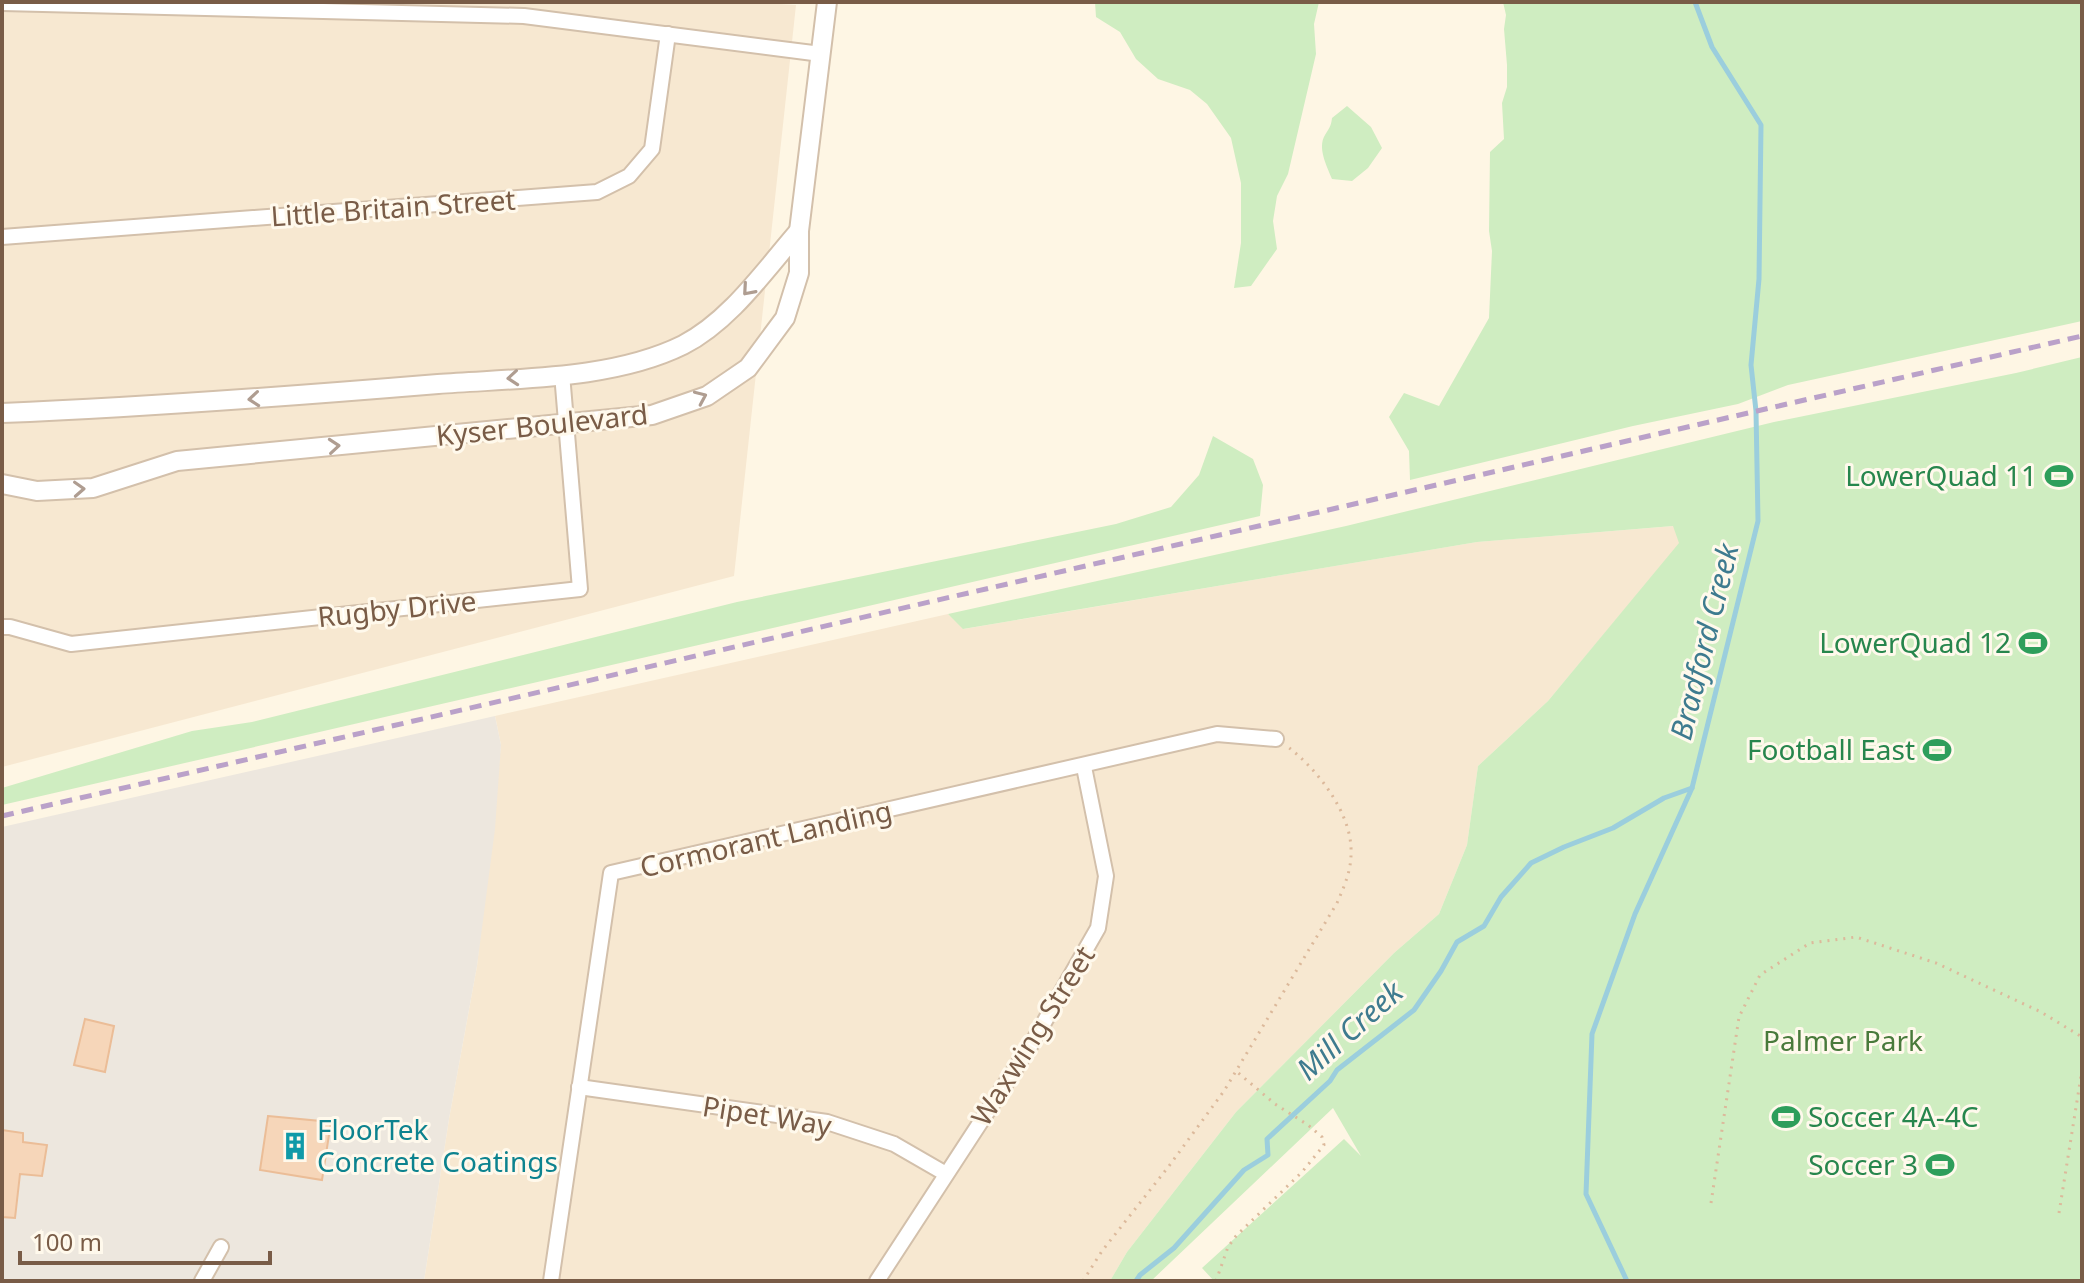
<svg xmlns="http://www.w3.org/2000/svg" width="2084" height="1283" viewBox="0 0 2084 1283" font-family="'Noto Sans',sans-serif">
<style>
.residential{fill:#f7e8d1}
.industrial{fill:#ede7de}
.green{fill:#cfedc1}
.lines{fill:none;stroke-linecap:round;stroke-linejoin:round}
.stream{stroke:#9bcedd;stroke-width:5}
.building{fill:#f6d6b9;stroke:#ebbd97;stroke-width:2}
.minor-casing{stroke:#d3c0ab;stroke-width:18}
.tertiary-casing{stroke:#d3c0ab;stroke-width:22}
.path{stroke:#dcb99b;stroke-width:3;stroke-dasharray:2 6;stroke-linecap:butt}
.minor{stroke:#fff;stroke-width:14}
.tertiary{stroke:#fff;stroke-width:18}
.rail{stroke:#baa1c9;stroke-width:5;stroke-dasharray:12 8;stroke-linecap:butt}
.oneway{stroke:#af9d91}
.labels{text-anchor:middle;stroke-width:6;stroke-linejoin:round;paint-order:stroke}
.street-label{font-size:28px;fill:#795c47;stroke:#fff9ec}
.leisure-label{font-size:28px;fill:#27864d;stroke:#fff9ec;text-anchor:end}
.park-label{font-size:28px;fill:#497a3b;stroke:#fff9ec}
.culture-label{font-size:28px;fill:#0d838f;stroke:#fff9ec;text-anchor:start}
.water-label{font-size:30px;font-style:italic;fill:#3e7b8f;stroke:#fff9ec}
</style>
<rect width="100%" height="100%" fill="#fef6e4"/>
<!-- residential -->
<g class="residential">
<polygon points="2,2 744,2 796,5 734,576 2,767"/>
<polygon points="1674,526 1680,543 1548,701 1478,766 1467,845 1439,914 1394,953 1236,1112 1127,1252 1110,1281 424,1281 449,1119 477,966 501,745 495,716 948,614 964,629 1477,542"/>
</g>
<!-- industrial -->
<polygon class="industrial" points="495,716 501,745 495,829 477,966 449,1119 424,1281 2,1281 2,827"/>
<!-- green -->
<g class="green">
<polygon points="1095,2 1319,2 1314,24 1316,54 1288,174 1277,196 1273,221 1277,249 1251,286 1234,288 1241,243 1241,183 1231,138 1207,104 1190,90 1158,79 1136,59 1120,32 1096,17"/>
<polygon points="1503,2 2082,2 2082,321 1788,385 1738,404 1633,426 1410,480 1409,451 1389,417 1404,393 1439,406 1489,318 1492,251 1489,231 1490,152 1504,139 1502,103 1507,87 1507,65 1504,29 1506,15"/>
<path d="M1347,106L1371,127L1382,148L1368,168L1352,181L1332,179C1327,166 1317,148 1325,135C1329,128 1331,127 1332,118Z"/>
<polygon points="2082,357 2082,1281 1214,1281 1202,1268 1344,1139 1361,1156 1333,1108 1151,1281 1110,1281 1127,1252 1236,1112 1394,953 1439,914 1467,845 1478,766 1548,701 1679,543 1673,526 1477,542 963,629 948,614 1346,526 1774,422 2016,373"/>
<polygon points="1213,436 1253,459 1263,485 1260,516 2,805 2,788 192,731 252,722 737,602 1116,524 1171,507 1199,475"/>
</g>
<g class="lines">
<!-- stream -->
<g class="stream">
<polyline points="1136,1281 1140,1275 1174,1248 1244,1170 1268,1155 1267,1139 1330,1081 1337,1070 1414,1010 1441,971 1457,942 1484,926 1501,897 1531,863 1564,847 1613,828 1664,798 1692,788"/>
<polyline points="1627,1281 1586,1194 1592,1034 1635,914 1692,788 1758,521 1756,411 1751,365 1759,279 1761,125 1712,47 1695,2"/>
</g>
</g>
<!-- building -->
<g class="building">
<polygon points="85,1019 114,1026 105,1072 74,1065"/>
<polygon points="268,1116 331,1122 322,1180 260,1170"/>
<polygon points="2,1130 23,1133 23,1142 47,1145 42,1176 20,1174 15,1218 2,1217"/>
</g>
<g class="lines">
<defs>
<g id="minor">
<polyline points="2,3 524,16 821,54"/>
<polyline points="2,237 597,192 629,176 652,149 668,34"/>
<polyline points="2,627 10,627 71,644 580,589 562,374"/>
<polyline points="579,1087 827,1122 894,1144 946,1174"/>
<polyline points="202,1281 221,1247"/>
<polyline points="551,1281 611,873 1217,734 1276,739"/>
<polyline points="877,1281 1034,1040 1098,928 1106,876 1084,767"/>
</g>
<g id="tertiary">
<path d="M2,413C148,407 293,396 438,384C516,378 612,380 683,345C730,321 765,270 799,231"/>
<polyline points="2,484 37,491 93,488 177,461 652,415 707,396 748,368 785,318 799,273 799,231 827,2"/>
</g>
</defs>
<!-- minor casing -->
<use href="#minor" class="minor-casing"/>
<!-- tertiary casing -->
<use href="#tertiary" class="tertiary-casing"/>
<!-- path -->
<g class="path">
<polyline points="1711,1203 1739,1017 1760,975 1810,943 1856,937 1936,963 2041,1012 2082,1037"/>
<polyline points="2059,1213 2082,1070"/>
<path d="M1083,1281L1102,1251L1169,1166L1224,1091L1337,903C1344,887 1351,871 1351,854C1353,814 1317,769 1288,747"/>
<polyline points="1216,1281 1228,1247 1236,1236 1302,1172 1324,1145 1322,1137 1308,1125 1275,1104 1236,1071"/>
</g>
<!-- minor -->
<use href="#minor" class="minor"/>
<!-- tertiary -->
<use href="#tertiary" class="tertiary"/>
<!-- rail -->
<polyline class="rail" points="2,816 2082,336"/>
</g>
<!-- one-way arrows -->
<defs><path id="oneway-chevron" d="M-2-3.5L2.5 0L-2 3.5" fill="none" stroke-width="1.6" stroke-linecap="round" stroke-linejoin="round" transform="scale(2)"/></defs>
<g class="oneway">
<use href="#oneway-chevron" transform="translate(748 290) rotate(131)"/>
<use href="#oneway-chevron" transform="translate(513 378) rotate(175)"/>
<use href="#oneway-chevron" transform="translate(701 397) rotate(-24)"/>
<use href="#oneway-chevron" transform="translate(254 399) rotate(175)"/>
<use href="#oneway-chevron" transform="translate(334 446) rotate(-5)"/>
<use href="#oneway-chevron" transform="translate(79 489) rotate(-3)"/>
</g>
<!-- icons -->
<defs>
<symbol id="stadium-bare" viewBox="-9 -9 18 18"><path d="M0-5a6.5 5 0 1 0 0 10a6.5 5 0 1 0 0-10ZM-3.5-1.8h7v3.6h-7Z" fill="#2e9e5b" stroke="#fff9ec" stroke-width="2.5" paint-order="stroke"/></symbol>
<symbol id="building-bare" viewBox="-9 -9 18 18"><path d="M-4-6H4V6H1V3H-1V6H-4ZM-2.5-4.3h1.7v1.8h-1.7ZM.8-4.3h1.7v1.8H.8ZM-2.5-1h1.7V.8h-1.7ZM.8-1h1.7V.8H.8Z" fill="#0f9aa8" stroke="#fff9ec" stroke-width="2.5" paint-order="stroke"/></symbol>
</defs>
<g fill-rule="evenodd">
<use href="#stadium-bare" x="2039" y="456" width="40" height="40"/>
<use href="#stadium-bare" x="2013" y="623" width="40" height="40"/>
<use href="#stadium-bare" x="1917" y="730" width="40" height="40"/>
<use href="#stadium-bare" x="1766" y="1097" width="40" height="40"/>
<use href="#building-bare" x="275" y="1126" width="40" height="40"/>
<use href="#stadium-bare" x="1920" y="1145" width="40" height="40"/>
</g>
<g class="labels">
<!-- street labels -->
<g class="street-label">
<text transform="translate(393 208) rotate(-4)" y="10">Little Britain Street</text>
<text transform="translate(542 425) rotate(-6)" y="10">Kyser Boulevard</text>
<text transform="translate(397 609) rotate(-6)" y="10">Rugby Drive</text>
<text transform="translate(766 839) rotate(-13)" y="10">Cormorant Landing</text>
<text transform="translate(1033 1036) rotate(-58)" y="10">Waxwing Street</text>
<text transform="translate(767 1116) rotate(9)" y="10">Pipet Way</text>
</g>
<!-- leisure labels -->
<g class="leisure-label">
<text x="2037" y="486">LowerQuad 11</text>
<text x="2011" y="653">LowerQuad 12</text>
<text x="1915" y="760">Football East</text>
<text x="1808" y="1127" text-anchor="start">Soccer 4A-4C</text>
<text x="1918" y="1175">Soccer 3</text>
</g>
<!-- park labels -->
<g class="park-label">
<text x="1843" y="1051">Palmer Park</text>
</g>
<!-- culture labels -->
<g class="culture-label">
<text x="317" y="1140">FloorTek<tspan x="317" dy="32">Concrete Coatings</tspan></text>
</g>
<!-- water labels -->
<g class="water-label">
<text transform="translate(1705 642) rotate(-76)" y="10">Bradford Creek</text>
<text transform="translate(1350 1031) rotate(-42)" y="10">Mill Creek</text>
</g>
</g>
<!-- border -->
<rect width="2084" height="1283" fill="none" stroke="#795c47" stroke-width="8"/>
<!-- scale -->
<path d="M20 1251v12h250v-12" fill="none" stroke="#795c47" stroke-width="4"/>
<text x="32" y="1251" font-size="24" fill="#795c47" stroke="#fff9ec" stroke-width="6" paint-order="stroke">100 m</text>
</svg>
